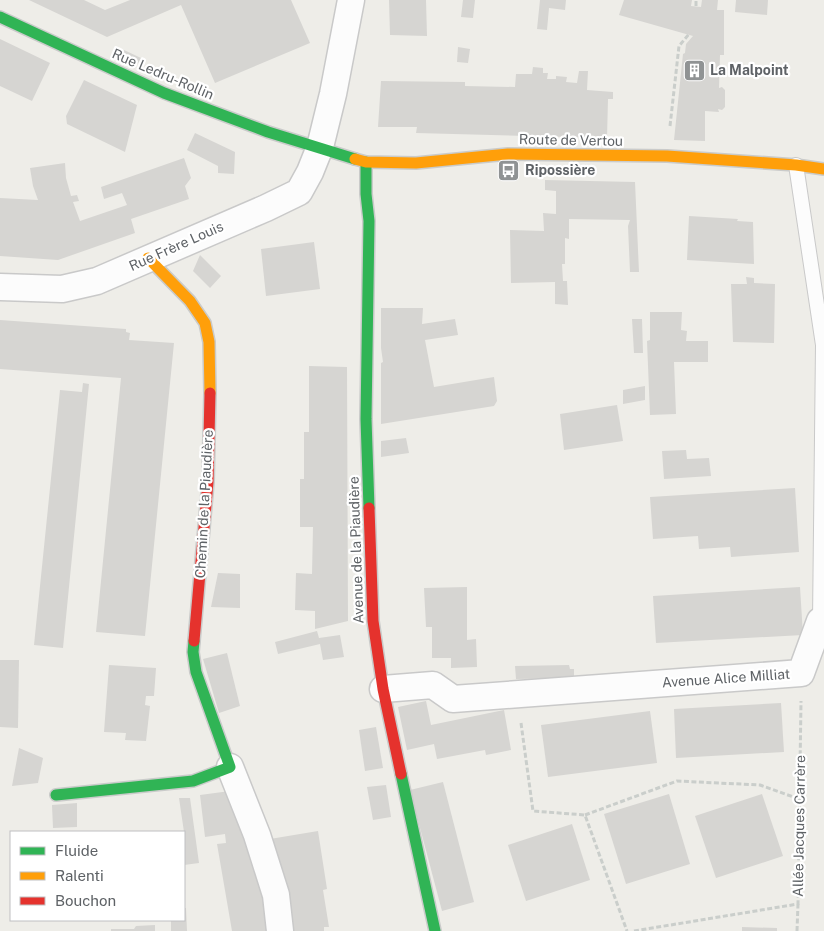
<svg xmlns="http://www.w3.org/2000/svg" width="824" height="931" viewBox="0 0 824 931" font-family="'Public Sans',sans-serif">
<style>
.building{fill:#d6d5d2}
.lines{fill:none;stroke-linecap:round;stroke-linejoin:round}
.lane-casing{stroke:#c9c9c9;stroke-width:16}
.street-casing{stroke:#c9c9c9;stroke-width:29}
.fast-casing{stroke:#cacbca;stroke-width:14}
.slow-casing{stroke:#cacbca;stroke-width:14}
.jam-casing{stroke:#cacbca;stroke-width:14}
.path{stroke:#cacecb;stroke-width:3;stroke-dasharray:5 2.5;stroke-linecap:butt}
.lane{stroke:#fcfcfc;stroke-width:14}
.street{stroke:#fcfcfc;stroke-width:26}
.fast{stroke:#30b455;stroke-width:11}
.slow{stroke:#ff9f0a;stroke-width:11}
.jam{stroke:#e5322d;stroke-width:11}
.labels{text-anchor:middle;stroke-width:4.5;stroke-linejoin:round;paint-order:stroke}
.poi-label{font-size:14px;font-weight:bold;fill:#5e6266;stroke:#fff;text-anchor:start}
.street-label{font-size:14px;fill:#5e6266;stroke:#fff}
</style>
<rect width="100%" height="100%" fill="#eeede8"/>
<!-- building -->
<g class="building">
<polygon points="29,0 84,0 105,10 130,0 291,0 310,43 215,83 181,5 107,37"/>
<polygon points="389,0 426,0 427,36 390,35"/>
<polygon points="463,0 475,0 473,18 461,17"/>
<polygon points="540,0 566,0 565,10 549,8 547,30 537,29"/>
<polygon points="624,0 692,0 691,6 701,7 702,0 718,0 717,10 724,10 724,55 720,55 719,88 722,87 725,90 725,107 722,110 718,109 719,112 705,111 705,141 674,140 683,54 685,53 686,44 693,36 619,15"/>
<polygon points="736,0 768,0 767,15 735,12"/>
<polygon points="0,39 50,63 32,101 0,86"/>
<polygon points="458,47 470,49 468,63 457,62"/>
<polygon points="124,50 141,58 137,65 120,58"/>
<polygon points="533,67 543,68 543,73 548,73 547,79 556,79 556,76 567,77 566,82 577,83 579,71 588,71 587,90 613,92 613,99 608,99 607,138 416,133 417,127 378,127 381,81 465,82 465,86 515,87 516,74 532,74"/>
<polygon points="84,80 137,105 125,152 67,124 66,116"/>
<polygon points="195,133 235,152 234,174 218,173 218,166 187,150"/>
<polygon points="184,158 191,178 185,186 189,199 131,219 135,233 58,260 0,256 0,198 38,200 33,186 30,168 65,163 66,178 71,196 77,195 79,201 73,202 80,221 127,205 122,193 104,199 101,187"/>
<polygon points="545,180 635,182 639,272 630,272 628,226 630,220 569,219 569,239 565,238 565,264 562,264 563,281 567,281 568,305 555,304 555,282 511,283 510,230 544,231 543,213 556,214 556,191 545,190"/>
<polygon points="689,216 738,219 737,221 753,222 754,264 687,260"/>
<polygon points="314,242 320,289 266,296 261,249"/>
<polygon points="200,255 221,276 210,288 193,271"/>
<polygon points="746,277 754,278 754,283 775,284 774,343 733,342 731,284 747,284"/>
<polygon points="381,308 423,308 422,324 455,319 458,335 425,340 434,387 494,377 497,401 494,406 381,424 381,363 383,362 381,348"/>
<polygon points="650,312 682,312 681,330 687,331 686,341 708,341 708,362 674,362 676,414 650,415 647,341 650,340"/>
<polygon points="632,319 642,319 643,353 634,353"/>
<polygon points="0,320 126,329 126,332 130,333 129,340 174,343 145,636 96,632 121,378 0,369"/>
<polygon points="309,366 347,367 348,621 315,629 315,611 295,610 296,573 312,574 313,527 300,527 300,479 304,479 304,432 309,432"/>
<polygon points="83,383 89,384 63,648 34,645 60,390 82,392"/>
<polygon points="645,386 645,400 623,404 623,390"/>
<polygon points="617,405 623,441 564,450 560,414"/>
<polygon points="406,438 409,453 381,457 381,441"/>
<polygon points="686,450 687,459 709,458 711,476 664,479 662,451"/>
<polygon points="795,488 799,552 731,557 730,547 699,549 698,536 653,539 650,497"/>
<polygon points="218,573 240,574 240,608 211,607"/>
<polygon points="467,587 467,640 476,639 477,667 451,668 451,658 432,658 432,627 426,627 424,588"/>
<polygon points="800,587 803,635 656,643 653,596"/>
<polygon points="317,631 319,638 340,635 344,657 323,660 320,644 278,654 275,642"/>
<polygon points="227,653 240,706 219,713 203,659"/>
<polygon points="0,660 19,660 18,728 0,727"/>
<polygon points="109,665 156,668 154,696 146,696 145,705 150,706 146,741 125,740 126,733 104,732"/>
<polygon points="569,665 570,669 574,669 574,678 516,679 515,666"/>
<polygon points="426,701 431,725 504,710 511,750 486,755 485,750 437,759 434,744 407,750 398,707"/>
<polygon points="781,703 784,752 676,758 674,709"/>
<polygon points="650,711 657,763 548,777 541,725"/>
<polygon points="376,727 383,768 365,771 359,730"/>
<polygon points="19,748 43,758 38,783 12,786"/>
<polygon points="443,782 474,902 442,911 410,790"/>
<polygon points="386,785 391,817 373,820 367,787"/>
<polygon points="230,791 256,854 270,931 232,931 217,844 226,843 225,834 205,837 200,795"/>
<polygon points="669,794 690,864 626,884 604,814"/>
<polygon points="762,794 783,856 716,878 695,816"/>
<polygon points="179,798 190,798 199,863 184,865 184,832"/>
<polygon points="77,803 77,827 53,828 52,805"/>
<polygon points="572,824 590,880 526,901 508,845"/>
<polygon points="318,831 327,889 323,890 329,927 324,927 324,931 291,931 264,840"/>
<polygon points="184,908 186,908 187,931 171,931 171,920 184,920"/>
<polygon points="155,925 155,931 111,931 111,929 134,929 136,926"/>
<polygon points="742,927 777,928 777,931 742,931"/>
</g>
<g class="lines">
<defs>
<polyline id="lane" points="796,165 823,345 820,621 824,622"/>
<g id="street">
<polyline points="0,287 62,289 97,281 266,208 299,192 310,172 320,147 333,94 351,0"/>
<polyline points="383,689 433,685 453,699 801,673 820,621"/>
<polyline points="230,767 257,835 276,895 280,931"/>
</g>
<g id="fast">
<polyline points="0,17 164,93 268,132 355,159"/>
<polyline points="366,162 366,194 369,221 366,419 369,508"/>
<polyline points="401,774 435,931"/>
<polyline points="56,795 193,781 230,767 196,672 193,652 194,641"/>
</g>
<g id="slow">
<polyline points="355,159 366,162 416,163 508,154 667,156 796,165 824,169"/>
<polyline points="148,258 190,301 205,323 209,342 210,393"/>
</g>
<g id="jam">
<polyline points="369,508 373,621 383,689 401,774"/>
<polyline points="194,641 208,482 210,393"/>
</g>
</defs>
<!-- lane casing -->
<use href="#lane" class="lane-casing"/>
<!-- street casing -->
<use href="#street" class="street-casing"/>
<!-- fast casing -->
<use href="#fast" class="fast-casing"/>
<!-- slow casing -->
<use href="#slow" class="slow-casing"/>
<!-- jam casing -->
<use href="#jam" class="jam-casing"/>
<!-- path -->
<g class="path">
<polyline points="696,6 696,0"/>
<polyline points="670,126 679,46 689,34"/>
<polyline points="521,723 533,811 585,815 627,931"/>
<polyline points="585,815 677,781 760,785 799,799"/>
<polyline points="634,931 798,904 801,701"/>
<polyline points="797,931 798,904"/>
</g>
<!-- lane -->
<use href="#lane" class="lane"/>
<!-- street -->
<use href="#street" class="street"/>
<!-- fast -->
<use href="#fast" class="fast"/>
<!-- slow -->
<use href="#slow" class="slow"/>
<!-- jam -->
<use href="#jam" class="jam"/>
</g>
<!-- icons -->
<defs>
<symbol id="building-square" viewBox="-11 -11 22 22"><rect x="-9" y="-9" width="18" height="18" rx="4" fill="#909394" stroke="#fff"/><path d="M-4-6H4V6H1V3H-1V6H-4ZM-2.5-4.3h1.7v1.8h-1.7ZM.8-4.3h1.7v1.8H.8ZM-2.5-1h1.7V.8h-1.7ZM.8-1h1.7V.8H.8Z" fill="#fff"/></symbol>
<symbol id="bus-square" viewBox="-11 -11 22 22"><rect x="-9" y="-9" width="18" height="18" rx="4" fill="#909394" stroke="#fff"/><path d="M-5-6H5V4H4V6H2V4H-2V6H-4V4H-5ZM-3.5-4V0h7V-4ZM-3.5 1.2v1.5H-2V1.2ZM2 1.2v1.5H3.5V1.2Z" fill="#fff"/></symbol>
</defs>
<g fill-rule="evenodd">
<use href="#building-square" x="682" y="58" width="25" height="25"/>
<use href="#bus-square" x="496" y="158" width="25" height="25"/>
</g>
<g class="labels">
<!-- poi labels -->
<g class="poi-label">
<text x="710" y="75">La Malpoint</text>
<text x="525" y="175">Ripossière</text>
</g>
<!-- street labels -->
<g class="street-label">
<text transform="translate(163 74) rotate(23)" y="5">Rue Ledru-Rollin</text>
<text transform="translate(571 140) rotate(1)" y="5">Route de Vertou</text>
<text transform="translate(176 246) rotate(-24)" y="5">Rue Frère Louis</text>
<text transform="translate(204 504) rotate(-87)" y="5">Chemin de la Piaudière</text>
<text transform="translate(356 550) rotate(-92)" y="5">Avenue de la Piaudière</text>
<text transform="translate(726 678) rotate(-4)" y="5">Avenue Alice Milliat</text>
<text transform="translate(799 826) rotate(-89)" y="5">Allée Jacques Carrère</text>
</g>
</g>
<!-- legend -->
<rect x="10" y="831" width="175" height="90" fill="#ffffff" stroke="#bfc0c2"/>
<rect x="20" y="847" width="25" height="8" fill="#30b455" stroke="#bfc0c2"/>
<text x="55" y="856" font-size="15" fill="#5e6266">Fluide</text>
<rect x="20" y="872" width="25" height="8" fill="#ff9f0a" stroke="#bfc0c2"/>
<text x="55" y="881" font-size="15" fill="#5e6266">Ralenti</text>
<rect x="20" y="897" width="25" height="8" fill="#e5322d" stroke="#bfc0c2"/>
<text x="55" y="906" font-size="15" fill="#5e6266">Bouchon</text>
</svg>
